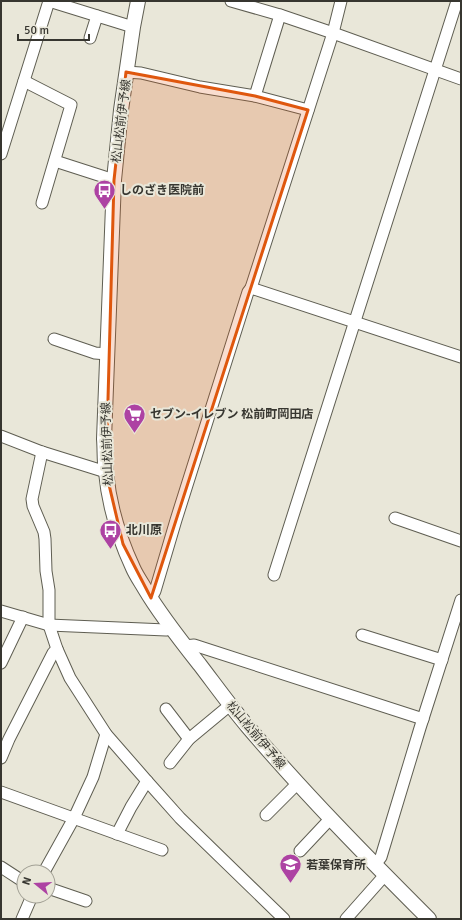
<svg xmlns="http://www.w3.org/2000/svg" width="462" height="920" viewBox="0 0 462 920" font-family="Signika,'Noto Sans JP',sans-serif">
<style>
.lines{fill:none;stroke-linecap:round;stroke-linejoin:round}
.minor-casing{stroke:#5f5e52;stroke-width:13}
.major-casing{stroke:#5f5e52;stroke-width:16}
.minor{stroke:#fff;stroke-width:11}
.major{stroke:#fff;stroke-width:14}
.marked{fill:#df570e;fill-opacity:0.2;stroke:#df570e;stroke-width:3;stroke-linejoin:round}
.labels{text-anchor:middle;stroke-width:4;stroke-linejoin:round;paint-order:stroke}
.street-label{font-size:12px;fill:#373630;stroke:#e9e7d9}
.poi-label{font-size:12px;font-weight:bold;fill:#373630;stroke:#e9e7d9;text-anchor:start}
</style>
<rect width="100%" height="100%" fill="#e9e7d9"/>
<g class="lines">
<defs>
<g id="minor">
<polyline points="49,1 133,27"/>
<polyline points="231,1 280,15 333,33 461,79"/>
<polyline points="90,38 97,16"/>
<polyline points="126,72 141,73 200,87 255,96 308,110"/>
<polyline points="24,81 71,105 42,203"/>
<polyline points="255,96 280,15"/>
<polyline points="1,154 49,1"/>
<polyline points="55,161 114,180"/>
<polyline points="251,288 461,357"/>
<polyline points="54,339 95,353 107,354"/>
<polyline points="1,436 42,452 106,472"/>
<polyline points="42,452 32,499 33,506 44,532 45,539 46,571 49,590 49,625 57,649 70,678 106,734 147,781 180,818 284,919"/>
<polyline points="395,518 461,541"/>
<polyline points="274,575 457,1"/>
<polyline points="151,598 155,591 176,520 248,292 251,288 333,33 341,1"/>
<polyline points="1,611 49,625 166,630 172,628"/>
<polyline points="362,635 442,660"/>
<polyline points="185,646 194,645 423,719"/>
<polyline points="1,663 23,617"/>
<polyline points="166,709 189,739"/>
<polyline points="1,758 9,739 53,653 57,649"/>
<polyline points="170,763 189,739 230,705"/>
<polyline points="1,792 162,850"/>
<polyline points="266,815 298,783"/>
<polyline points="117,834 131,807 147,781"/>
<polyline points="300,851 331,818"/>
<polyline points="375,865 381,857 420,728 461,600"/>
<polyline points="1,867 24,882"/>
<polyline points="44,872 74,818 93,777 106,734"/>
<polyline points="48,888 86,901"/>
<polyline points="22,919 32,896"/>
<polyline points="346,919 385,875"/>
</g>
<path id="major" d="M138,1L133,27L121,110L114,180L104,439C105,450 104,461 106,472C109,505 119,538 133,568C136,575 141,582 145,589C161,616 181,641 200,665C216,686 231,707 248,727C305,794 367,857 429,919"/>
</defs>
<!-- minor casing -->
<use href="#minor" class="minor-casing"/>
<!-- major casing -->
<use href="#major" class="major-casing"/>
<!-- minor -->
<use href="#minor" class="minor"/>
<!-- major -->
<use href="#major" class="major"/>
</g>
<!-- marked area -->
<path class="marked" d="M126,72L255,96L308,110L151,598L123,544L106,472L114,180Z"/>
<!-- icons -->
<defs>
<symbol id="bus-pin" viewBox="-11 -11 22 30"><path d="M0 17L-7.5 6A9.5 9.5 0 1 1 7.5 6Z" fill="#ad42a3" stroke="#e9e7d9"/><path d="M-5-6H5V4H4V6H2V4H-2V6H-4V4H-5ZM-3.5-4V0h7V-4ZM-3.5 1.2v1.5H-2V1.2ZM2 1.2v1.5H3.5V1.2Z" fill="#fff"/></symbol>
<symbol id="supermarket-pin" viewBox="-11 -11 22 30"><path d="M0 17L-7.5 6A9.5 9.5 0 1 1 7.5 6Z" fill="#ad42a3" stroke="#e9e7d9"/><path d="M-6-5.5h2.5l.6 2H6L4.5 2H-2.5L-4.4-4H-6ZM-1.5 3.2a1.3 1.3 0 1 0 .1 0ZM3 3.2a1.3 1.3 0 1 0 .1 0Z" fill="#fff"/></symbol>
<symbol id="school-pin" viewBox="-11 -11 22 30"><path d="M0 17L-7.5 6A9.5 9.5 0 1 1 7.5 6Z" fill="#ad42a3" stroke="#e9e7d9"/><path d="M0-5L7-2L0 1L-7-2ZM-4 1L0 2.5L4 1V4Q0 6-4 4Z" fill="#fff"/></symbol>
</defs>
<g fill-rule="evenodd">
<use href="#bus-pin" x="92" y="178" width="25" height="34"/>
<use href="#supermarket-pin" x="122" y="402" width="25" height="34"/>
<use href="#bus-pin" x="98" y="518" width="25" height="34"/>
<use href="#school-pin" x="278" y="852" width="25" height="34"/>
</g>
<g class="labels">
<!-- street labels -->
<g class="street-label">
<text transform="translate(121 121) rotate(-83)" y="4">松山松前伊予線</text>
<text transform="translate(107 444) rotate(-92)" y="4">松山松前伊予線</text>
<text transform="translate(256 735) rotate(50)" y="4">松山松前伊予線</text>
</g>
<!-- poi labels -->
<g class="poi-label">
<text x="120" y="194">しのざき医院前</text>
<text x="150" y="418">セブン-イレブン 松前町岡田店</text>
<text x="126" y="534">北川原</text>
<text x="306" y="869">若葉保育所</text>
</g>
</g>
<!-- border -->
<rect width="462" height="920" fill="none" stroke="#373630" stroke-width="4"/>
<!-- north arrow -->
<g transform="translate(36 884) rotate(288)"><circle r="19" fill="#e9e7d9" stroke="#a2a095"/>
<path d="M0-3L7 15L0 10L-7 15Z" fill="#ad42a3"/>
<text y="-6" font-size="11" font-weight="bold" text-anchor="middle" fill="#373630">N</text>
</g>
<!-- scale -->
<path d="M18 34v6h71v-6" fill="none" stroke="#373630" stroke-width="2"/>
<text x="24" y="34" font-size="12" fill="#373630" stroke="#e9e7d9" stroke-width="3" paint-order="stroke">50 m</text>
</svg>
